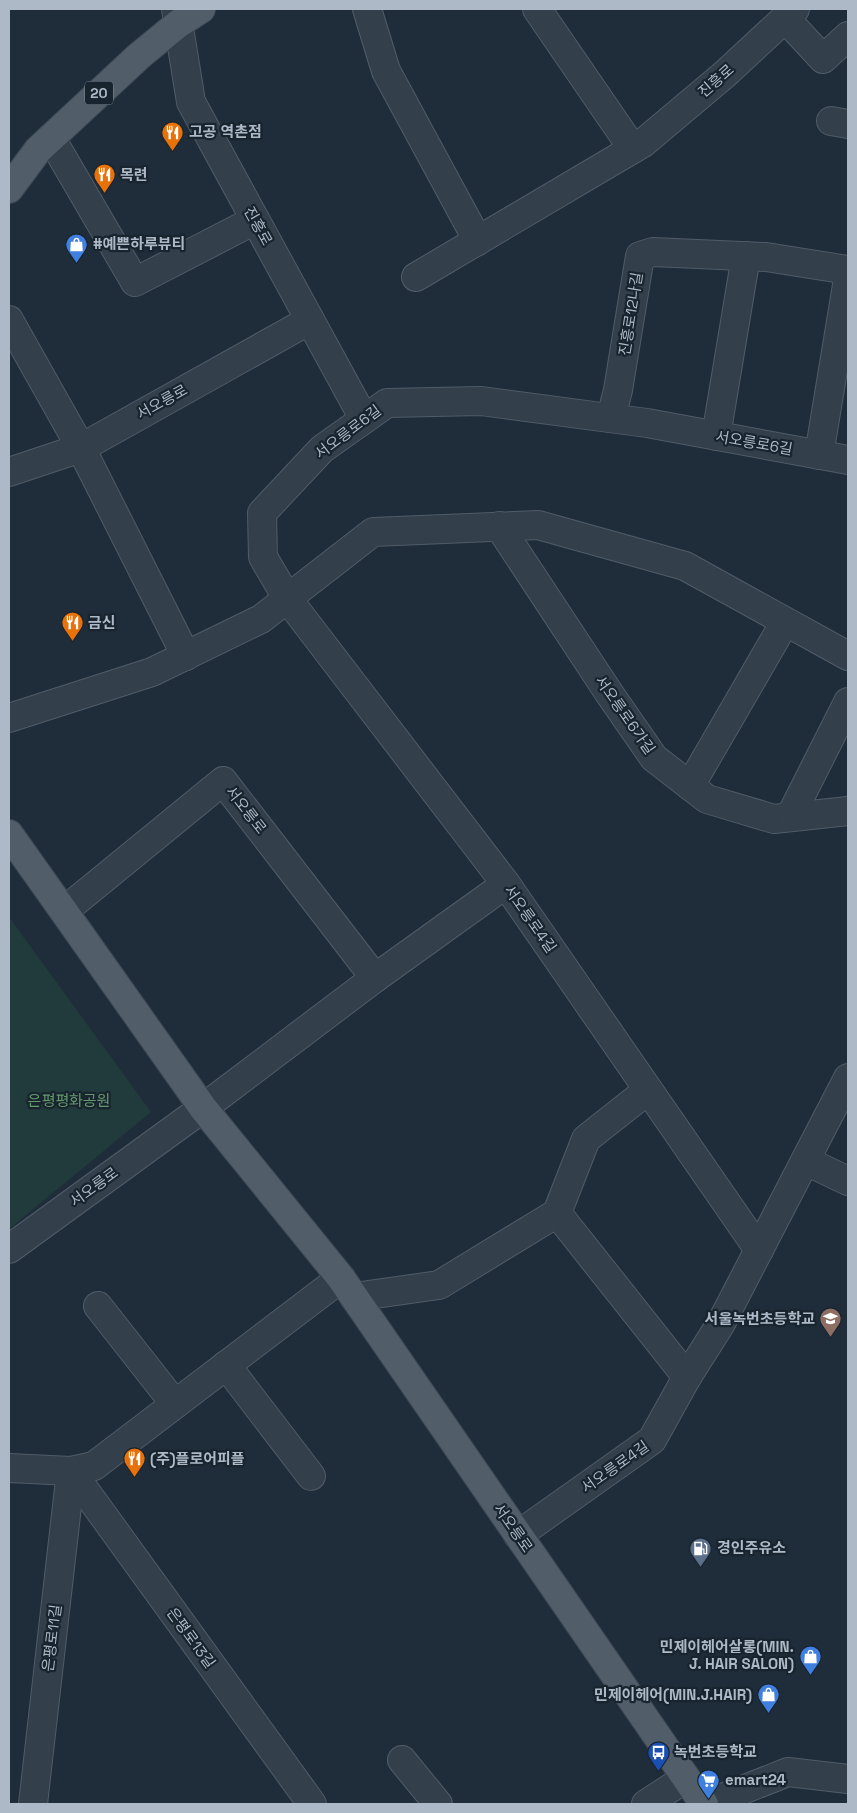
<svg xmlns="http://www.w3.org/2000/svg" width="857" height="1813" viewBox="0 0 857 1813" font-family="'Space Grotesk','Noto Sans KR',sans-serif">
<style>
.green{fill:#213a3b}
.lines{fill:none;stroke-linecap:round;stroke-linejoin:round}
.minor-casing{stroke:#505c68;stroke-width:30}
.major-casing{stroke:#3c4854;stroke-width:30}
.minor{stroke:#333f4a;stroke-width:28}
.major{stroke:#515e6a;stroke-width:28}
.labels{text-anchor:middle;stroke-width:4.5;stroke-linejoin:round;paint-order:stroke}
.shield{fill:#18242e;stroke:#808c99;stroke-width:1}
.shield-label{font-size:14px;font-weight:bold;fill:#adb9c7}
.street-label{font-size:15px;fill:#adb9c7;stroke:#18242e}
.poi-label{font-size:15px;font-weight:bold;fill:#adb9c7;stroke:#18242e;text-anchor:start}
.park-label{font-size:15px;fill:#63996b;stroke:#18242e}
</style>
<rect width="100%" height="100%" fill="#1f2d3a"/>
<!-- green -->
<polygon class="green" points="9,917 151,1112 9,1229"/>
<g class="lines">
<defs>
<g id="minor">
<polyline points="176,9 191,102 364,419"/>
<polyline points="367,9 386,71 478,241"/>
<polyline points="537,9 633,149"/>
<polyline points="785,18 823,59 848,36"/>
<polyline points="831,121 848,124"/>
<polyline points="51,138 135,282 255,220"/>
<polyline points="416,277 643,143 725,74 795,9"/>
<polyline points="9,320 81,448 186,656"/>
<polyline points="611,418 618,390 640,256 653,252 766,257 848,270"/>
<polyline points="716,436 746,256"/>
<polyline points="819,455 848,279"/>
<polyline points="9,472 81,448 310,320"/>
<polyline points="499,526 609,693 654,758 707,799 774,819 848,811"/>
<polyline points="9,718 152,672 261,619 373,532 538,525 685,566 848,656"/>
<polyline points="690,786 785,622"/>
<polyline points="790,817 848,702"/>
<polyline points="64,911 223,781 375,978"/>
<polyline points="806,1161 848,1181"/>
<polyline points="557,1213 687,1377"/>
<polyline points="9,1249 203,1108 375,978 506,884"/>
<polyline points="759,1250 506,884 287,598 263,557 262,513 322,449 387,403 481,401 647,423 848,460"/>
<polyline points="354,1297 439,1285 557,1213 586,1139 648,1090"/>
<polyline points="98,1306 175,1404"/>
<polyline points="226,1365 311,1476"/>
<polyline points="9,1468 71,1471 94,1466 341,1278"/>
<polyline points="71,1471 312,1804"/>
<polyline points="518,1535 652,1440 687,1377 720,1325 848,1078"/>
<polyline points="402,1760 438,1804"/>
<polyline points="33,1804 71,1471"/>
<polyline points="646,1804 686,1778"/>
<polyline points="707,1804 788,1772 848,1779"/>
</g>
<g id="major">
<polyline points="9,189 38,150 139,56 178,24 201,9"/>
<polyline points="9,834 203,1108 341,1278 704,1804"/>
</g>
</defs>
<!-- minor casing -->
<use href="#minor" class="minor-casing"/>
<!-- major casing -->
<use href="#major" class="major-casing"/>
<!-- minor -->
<use href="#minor" class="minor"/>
<!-- major -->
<use href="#major" class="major"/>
</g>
<!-- icons -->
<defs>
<symbol id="restaurant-pin" viewBox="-11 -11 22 30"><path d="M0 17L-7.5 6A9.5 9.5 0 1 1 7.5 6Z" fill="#e8710a" stroke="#18242e"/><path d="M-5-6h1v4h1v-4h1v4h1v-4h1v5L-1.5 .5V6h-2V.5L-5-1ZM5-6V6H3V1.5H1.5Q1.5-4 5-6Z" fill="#fff"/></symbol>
<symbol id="shop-pin" viewBox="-11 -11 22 30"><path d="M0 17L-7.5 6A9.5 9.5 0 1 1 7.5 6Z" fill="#3f7fe0" stroke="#18242e"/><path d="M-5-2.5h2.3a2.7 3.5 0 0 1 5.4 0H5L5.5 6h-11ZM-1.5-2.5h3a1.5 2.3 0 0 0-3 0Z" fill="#fff"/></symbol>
<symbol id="school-pin" viewBox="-11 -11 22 30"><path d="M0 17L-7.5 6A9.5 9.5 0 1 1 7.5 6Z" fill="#8d6e63" stroke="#18242e"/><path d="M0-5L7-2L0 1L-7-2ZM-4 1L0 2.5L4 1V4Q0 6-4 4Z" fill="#fff"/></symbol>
<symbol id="fuel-pin" viewBox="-11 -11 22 30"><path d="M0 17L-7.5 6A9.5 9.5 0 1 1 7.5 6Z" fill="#5c6f8a" stroke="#18242e"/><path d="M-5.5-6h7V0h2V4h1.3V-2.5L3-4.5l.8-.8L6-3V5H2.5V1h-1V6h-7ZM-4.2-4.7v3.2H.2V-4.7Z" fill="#fff"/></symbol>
<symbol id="bus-pin" viewBox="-11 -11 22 30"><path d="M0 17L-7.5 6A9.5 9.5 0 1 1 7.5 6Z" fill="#1a4fb4" stroke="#18242e"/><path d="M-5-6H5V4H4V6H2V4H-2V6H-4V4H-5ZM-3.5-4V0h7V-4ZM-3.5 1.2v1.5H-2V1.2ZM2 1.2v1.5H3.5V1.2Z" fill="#fff"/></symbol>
<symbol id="supermarket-pin" viewBox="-11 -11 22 30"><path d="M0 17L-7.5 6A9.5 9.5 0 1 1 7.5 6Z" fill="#3f7fe0" stroke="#18242e"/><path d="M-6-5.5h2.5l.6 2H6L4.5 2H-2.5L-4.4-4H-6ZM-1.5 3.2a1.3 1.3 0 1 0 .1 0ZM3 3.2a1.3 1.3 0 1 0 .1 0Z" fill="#fff"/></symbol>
</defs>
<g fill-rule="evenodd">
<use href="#restaurant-pin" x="160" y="120" width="25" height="34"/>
<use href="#restaurant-pin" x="92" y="162" width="25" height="34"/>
<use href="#shop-pin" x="64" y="232" width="25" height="34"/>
<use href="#restaurant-pin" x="60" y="610" width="25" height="34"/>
<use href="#school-pin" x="818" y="1306" width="25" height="34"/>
<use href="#restaurant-pin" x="122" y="1446" width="25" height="34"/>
<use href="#fuel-pin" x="688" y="1536" width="25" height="34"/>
<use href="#shop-pin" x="798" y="1644" width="25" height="34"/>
<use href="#shop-pin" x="756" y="1682" width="25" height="34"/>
<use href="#bus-pin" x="646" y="1740" width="25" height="34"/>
<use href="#supermarket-pin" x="696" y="1768" width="25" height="34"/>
</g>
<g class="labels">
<!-- shield labels -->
<rect class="shield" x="85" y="81.5" width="28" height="23" rx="4"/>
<g class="shield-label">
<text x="99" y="98">20</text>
</g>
<!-- street labels -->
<g class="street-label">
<text transform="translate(716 81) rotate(-41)" y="5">진흥로</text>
<text transform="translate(258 226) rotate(61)" y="5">진흥로</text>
<text transform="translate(631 314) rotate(-81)" y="5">진흥로12나길</text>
<text transform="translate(162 402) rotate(-29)" y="5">서오릉로</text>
<text transform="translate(348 432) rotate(-37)" y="5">서오릉로6길</text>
<text transform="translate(754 443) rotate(10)" y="5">서오릉로6길</text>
<text transform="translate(625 715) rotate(55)" y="5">서오릉로6가길</text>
<text transform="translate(246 810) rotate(52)" y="5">서오릉로</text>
<text transform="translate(530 919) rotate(55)" y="5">서오릉로4길</text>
<text transform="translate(94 1187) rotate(-36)" y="5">서오릉로</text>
<text transform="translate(615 1467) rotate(-35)" y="5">서오릉로4길</text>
<text transform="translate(513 1528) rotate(55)" y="5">서오릉로</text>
<text transform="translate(52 1638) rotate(-83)" y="5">은평로11길</text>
<text transform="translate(191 1638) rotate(54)" y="5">은평로13길</text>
</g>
<!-- poi labels -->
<g class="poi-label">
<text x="189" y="137">고공 역촌점</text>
<text x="120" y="180">목련</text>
<text x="93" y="249">#예쁜하루뷰티</text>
<text x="88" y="628">금신</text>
<text x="815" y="1324" text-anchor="end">서울녹번초등학교</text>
<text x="150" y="1464">(주)플로어피플</text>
<text x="717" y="1553">경인주유소</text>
<text x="794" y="1652" text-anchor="end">민제이헤어살롱(MIN.<tspan x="794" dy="17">J. HAIR SALON)</tspan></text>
<text x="752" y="1700" text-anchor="end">민제이헤어(MIN.J.HAIR)</text>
<text x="674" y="1757">녹번초등학교</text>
<text x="725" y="1785">emart24</text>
</g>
<!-- park labels -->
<g class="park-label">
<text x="69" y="1106">은평평화공원</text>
</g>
</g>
<!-- border -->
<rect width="857" height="1813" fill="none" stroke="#adb9c7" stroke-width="20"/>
</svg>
